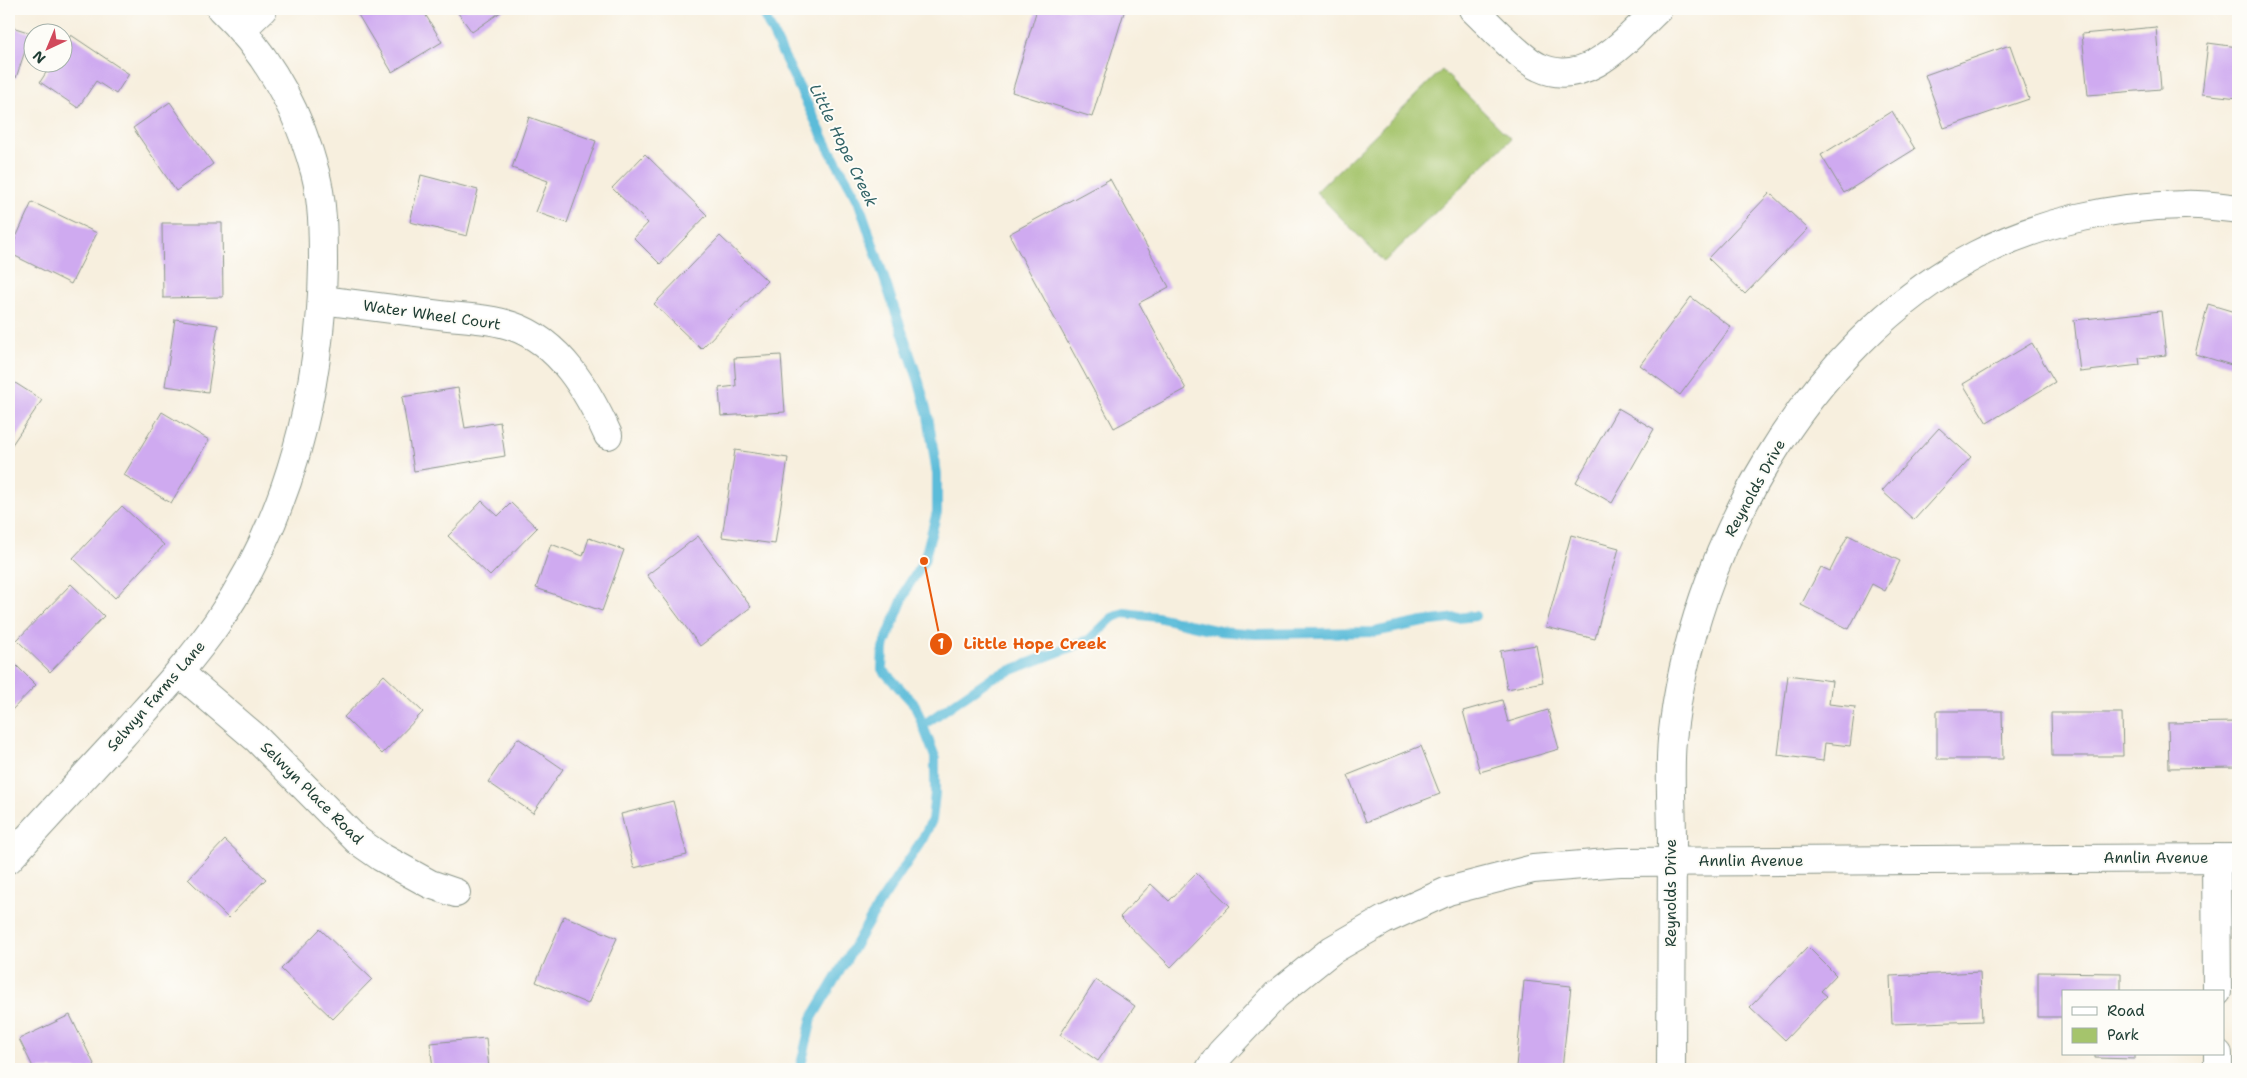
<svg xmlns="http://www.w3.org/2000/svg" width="2247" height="1078" viewBox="0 0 2247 1078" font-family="'Shantell Sans',sans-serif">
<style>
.green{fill:#a5c46c;stroke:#628050}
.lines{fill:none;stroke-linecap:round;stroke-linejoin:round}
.stream{stroke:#5bbcd9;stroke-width:10}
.building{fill:#cfaaf0}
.minor-casing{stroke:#8b9689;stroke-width:30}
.minor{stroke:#fff;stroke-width:28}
.labels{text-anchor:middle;stroke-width:4;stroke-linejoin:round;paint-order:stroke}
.street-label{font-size:15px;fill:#1f3d34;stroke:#fdfcf7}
.water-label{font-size:16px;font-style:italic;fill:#316366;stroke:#fdfcf7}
.leader{fill:none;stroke:#e8590c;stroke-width:2}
.callout-dot{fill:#e8590c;stroke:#fdfcf7;stroke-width:2}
.mark-label{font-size:15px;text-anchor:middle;font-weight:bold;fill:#fff}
.callout-label{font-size:16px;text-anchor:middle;font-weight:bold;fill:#e8590c;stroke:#fdfcf7;stroke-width:4;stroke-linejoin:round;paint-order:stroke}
</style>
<rect width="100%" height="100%" fill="#fdfcf7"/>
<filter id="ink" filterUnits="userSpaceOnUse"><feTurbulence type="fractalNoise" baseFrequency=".02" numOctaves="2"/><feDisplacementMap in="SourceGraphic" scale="10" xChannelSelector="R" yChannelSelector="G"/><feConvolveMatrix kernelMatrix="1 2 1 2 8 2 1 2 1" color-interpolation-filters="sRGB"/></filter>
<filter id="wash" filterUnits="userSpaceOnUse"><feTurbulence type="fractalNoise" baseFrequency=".0096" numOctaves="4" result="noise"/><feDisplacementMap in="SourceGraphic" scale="20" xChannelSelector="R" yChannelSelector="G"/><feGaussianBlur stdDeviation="1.12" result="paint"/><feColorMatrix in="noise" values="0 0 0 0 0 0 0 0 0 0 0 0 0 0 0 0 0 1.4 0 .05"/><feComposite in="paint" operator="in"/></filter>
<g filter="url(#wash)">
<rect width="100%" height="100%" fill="#f7efde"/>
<!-- green -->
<polygon class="green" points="1442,70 1511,139 1384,262 1316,192"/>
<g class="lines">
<!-- stream -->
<g class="stream">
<polyline points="761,9 828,147 858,200 919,382 928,416 937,474 937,512 924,561 908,586 883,648 882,669 915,705 935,757 935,793 932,820 922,840 878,906 812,1018 800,1069"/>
<polyline points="923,725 991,678 1089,640 1112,618 1124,613 1157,617 1219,631 1257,634 1374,632 1423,622 1475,616"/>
</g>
</g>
<g id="blocks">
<!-- building -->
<g class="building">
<polygon points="364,9 422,9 442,42 392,72 357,13"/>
<polygon points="455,9 505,9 472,32"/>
<polygon points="1037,9 1125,9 1092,117 1012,92"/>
<polygon points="9,26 31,33 16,78 9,75"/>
<polygon points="2156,27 2161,89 2088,95 2082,34"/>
<polygon points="71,35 129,74 116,94 96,81 78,108 40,82 53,62 62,62 62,48"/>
<polygon points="2208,43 2238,47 2238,98 2202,94"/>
<polygon points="2010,45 2029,99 1944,128 1925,75"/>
<polygon points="170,102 213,164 176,191 133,128"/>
<polygon points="1892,111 1915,149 1844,193 1821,155"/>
<polygon points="529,117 596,141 567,223 536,212 548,181 512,168"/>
<polygon points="645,154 707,215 660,264 634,238 648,223 612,188"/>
<polygon points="421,175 478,190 467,236 410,222"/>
<polygon points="1110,179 1169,287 1139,303 1186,389 1114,428 1009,234"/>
<polygon points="1770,193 1808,229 1745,294 1708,258"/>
<polygon points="32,202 97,233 71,284 9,253"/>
<polygon points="162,223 222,223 223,297 163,298"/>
<polygon points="720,236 767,281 701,349 654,304"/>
<polygon points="1691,297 1731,327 1680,395 1640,365"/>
<polygon points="2208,304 2238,313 2238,367 2195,354"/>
<polygon points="2161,311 2166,355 2139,358 2140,365 2080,372 2074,320"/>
<polygon points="175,319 218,325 208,392 165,386"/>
<polygon points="2032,343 2055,382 1987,423 1963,384"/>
<polygon points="781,355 785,412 721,416 719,388 736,386 734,358"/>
<polygon points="9,379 42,400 9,449"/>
<polygon points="458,388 465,428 500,422 505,456 414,471 402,397"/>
<polygon points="1618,408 1654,429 1612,503 1576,482"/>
<polygon points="162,412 209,440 171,503 124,475"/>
<polygon points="1939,428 1971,457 1914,520 1882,491"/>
<polygon points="735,450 788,458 775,544 722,537"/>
<polygon points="482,501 498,516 511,503 537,528 490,576 448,536"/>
<polygon points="122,506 164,545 115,598 73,558"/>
<polygon points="1571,535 1619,548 1595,639 1546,627"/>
<polygon points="1848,535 1900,561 1885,591 1872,584 1849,629 1801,605 1821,567 1830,571"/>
<polygon points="698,536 751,607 700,646 647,575"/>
<polygon points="589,538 624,550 602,611 536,588 551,544 583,556"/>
<polygon points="71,584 104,616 50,672 17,640"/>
<polygon points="1536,645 1543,682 1507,689 1500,651"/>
<polygon points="9,658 36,685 9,713"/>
<polygon points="384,675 423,712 382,754 344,717"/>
<polygon points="1788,675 1832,681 1829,704 1855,707 1850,746 1825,743 1823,761 1778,755"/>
<polygon points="1502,700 1508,722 1548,710 1559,749 1480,772 1463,711"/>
<polygon points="1937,711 2002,711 2003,759 1937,759"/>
<polygon points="2051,713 2122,713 2123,756 2052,756"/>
<polygon points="2238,722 2238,767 2169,768 2168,723"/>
<polygon points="518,738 563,769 533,813 488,782"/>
<polygon points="1421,746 1440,794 1366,822 1348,775"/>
<polygon points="673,801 687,855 634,868 621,814"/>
<polygon points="225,840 266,879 228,918 188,879"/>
<polygon points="1196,873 1230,906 1171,967 1120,917 1151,884 1169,901"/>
<polygon points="564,916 617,938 588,1004 536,982"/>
<polygon points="320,929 372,979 333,1019 281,969"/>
<polygon points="1808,947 1836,975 1821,991 1827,996 1785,1040 1750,1007"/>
<polygon points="1980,972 1982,1021 1892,1024 1890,976"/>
<polygon points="2038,972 2121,973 2121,992 2063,992 2063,1017 2038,1017"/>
<polygon points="1096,980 1135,1006 1098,1061 1060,1035"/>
<polygon points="1524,981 1571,986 1562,1069 1516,1067"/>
<polygon points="70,1015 95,1066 88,1069 34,1069 19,1039"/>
<polygon points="486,1038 489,1069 433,1069 430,1043"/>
<polygon points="2095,1054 2135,1054 2135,1059 2095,1058"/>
</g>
</g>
</g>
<g filter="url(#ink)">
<use href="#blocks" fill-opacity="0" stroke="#8b9689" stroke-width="1"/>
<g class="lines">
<defs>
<g id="minor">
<path d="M1473,9C1489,24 1521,59 1539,67C1587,90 1628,37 1658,9"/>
<polyline points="242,29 263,9"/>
<path d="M322,300C362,305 401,310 440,315C464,318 489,318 512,326C560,342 588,391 608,435"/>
<polyline points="180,673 256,738 358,841 381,857 430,884 456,893"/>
<polyline points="2216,858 2217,992"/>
<path d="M9,859C46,818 84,777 122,736C155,699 189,664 217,623C289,519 321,390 323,265C323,234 323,202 315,172C298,109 268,54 221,9"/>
<polyline points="2218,1054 2218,1069"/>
<polyline points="1210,1069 1221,1053 1276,995 1332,950 1384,920 1448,891 1533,869 1620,862 2238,858"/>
<path d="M1671,1069C1671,993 1671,917 1672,841C1672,808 1669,773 1672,740C1691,553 1807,343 1976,255C2039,222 2114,206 2184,205C2202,204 2221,207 2238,209"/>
</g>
</defs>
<!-- minor casing -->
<use href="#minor" class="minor-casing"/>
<!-- minor -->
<use href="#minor" class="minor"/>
</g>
</g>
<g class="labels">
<!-- street labels -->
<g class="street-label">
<text transform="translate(432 315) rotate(8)" y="5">Water Wheel Court</text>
<text transform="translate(1755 488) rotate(-61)" y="5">Reynolds Drive</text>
<text transform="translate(156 696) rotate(-49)" y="5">Selwyn Farms Lane</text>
<text transform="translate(312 793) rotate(45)" y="5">Selwyn Place Road</text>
<text x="2156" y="863">Annlin Avenue</text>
<text x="1751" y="866">Annlin Avenue</text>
<text transform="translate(1671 893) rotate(-90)" y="5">Reynolds Drive</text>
</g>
<!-- water labels -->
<g class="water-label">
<text transform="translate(844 145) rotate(64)" y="6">Little Hope Creek</text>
</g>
</g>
<!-- callouts -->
<path class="leader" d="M924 561L941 644"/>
<g class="callout-dot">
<circle cx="924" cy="561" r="5"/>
<circle cx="941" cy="644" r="12"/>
</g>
<g class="mark-label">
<text x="941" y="649">1</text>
</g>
<g class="callout-label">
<text x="1035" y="649">Little Hope Creek</text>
</g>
<!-- margin -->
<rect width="2247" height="1078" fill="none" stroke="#fdfcf7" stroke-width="30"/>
<!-- legend -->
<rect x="2062" y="990" width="162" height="65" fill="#fdfcf7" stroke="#a4b0a9"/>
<rect x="2072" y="1007" width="25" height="8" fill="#ffffff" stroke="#a4b0a9"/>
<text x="2107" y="1016" font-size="15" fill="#1f3d34">Road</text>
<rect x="2072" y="1028" width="25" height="15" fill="#a5c46c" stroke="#a4b0a9"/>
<text x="2107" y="1040" font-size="15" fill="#1f3d34">Park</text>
<!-- north arrow -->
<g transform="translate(48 48) rotate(224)"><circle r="24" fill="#fdfcf7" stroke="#a4b0a9"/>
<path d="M0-4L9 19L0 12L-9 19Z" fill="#d1495b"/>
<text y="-8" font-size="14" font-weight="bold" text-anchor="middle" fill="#1f3d34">N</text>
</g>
</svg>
